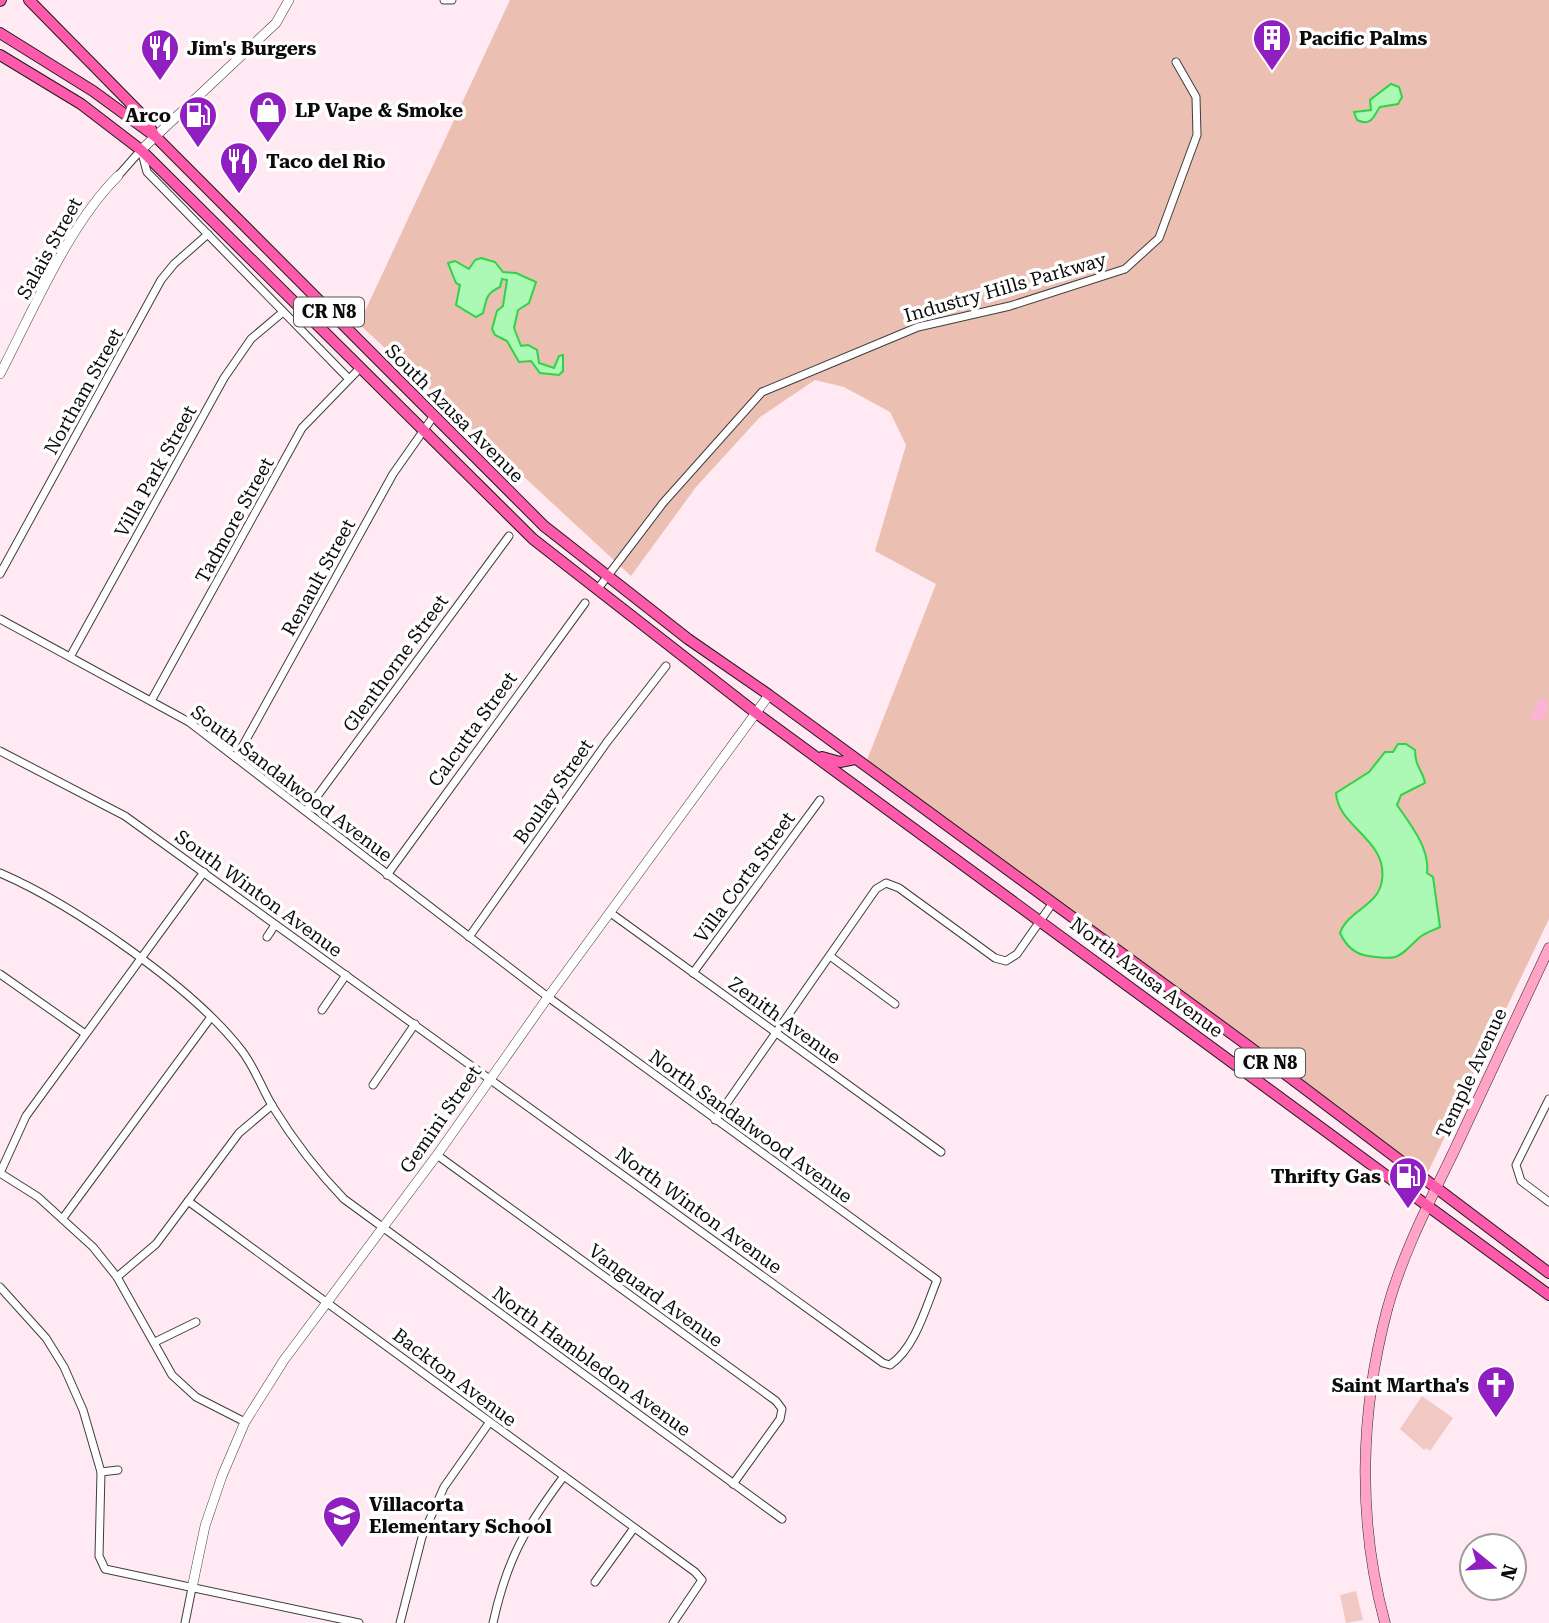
<svg xmlns="http://www.w3.org/2000/svg" width="1549" height="1623" viewBox="0 0 1549 1623" font-family="'Roboto Serif',serif">
<style>
.green{fill:#ebbfb2}
.sand{fill:#fdb3d6}
.pitch{fill:#f1c8c4}
.water{fill:#abf9b5;stroke:#2fd347;stroke-width:2}
.lines{fill:none;stroke-linecap:round;stroke-linejoin:round}
.minor-casing{stroke:#3e3e3e;stroke-width:9}
.tertiary-casing{stroke:#3e3e3e;stroke-width:10}
.secondary-casing{stroke:#2d2d2d;stroke-width:11}
.primary-casing{stroke:#1c1c1c;stroke-width:12}
.minor{stroke:#fff;stroke-width:7}
.tertiary{stroke:#fff;stroke-width:9}
.secondary{stroke:#ffa4c5;stroke-width:10}
.primary{stroke:#ff59ab;stroke-width:10}
.labels{text-anchor:middle;stroke-width:7;stroke-linejoin:round;paint-order:stroke}
.shield{fill:#fff;stroke:#545454;stroke-width:2}
.shield-label{font-size:18px;font-weight:bold;fill:#0b0b0b}
.poi-label{font-size:19px;font-weight:bold;fill:#0b0b0b;stroke:#fff;text-anchor:start}
.street-label{font-size:19px;fill:#0b0b0b;stroke:#fff}
</style>
<rect width="100%" height="100%" fill="#ffe9f3"/>
<!-- green -->
<polygon class="green" points="510,0 1549,0 1549,919 1428,1172 1420,1169 867,760 936,584 875,551 906,445 890,412 844,387 815,380 760,417 696,487 631,576 359,324"/>
<!-- sand -->
<polygon class="sand" points="1540,698 1546,700 1548,710 1544,719 1535,723 1531,715"/>
<!-- pitch -->
<g class="pitch">
<polygon points="1422,1396 1453,1418 1430,1451 1426,1448 1424,1450 1400,1429"/>
<polygon points="1356,1591 1363,1620 1346,1623 1340,1595"/>
</g>
<!-- water -->
<g class="water">
<path d="M1391,84L1399,87L1402,97L1398,104L1380,107C1373,116 1372,127 1357,120L1354,112L1371,110L1370,100Z"/>
<path d="M481,258L495,262L503,272L516,273L536,282L529,303L518,310L514,328L521,346L528,345L537,350L539,363L554,368L559,356L563,355V371L559,375L540,373L531,361L519,362L507,341L495,335L492,329L497,311L503,306L507,280L502,279L500,287C485,294 487,299 483,313L476,317L456,305L460,285L456,283L448,263L455,261L469,269L475,260Z"/>
<path d="M1398,744H1406L1415,750C1415,768 1423,770 1425,783L1401,795L1397,805C1410,824 1430,848 1427,873L1433,877L1440,927C1434,930 1425,933 1420,937C1398,957 1401,961 1368,956C1354,954 1346,946 1340,933C1348,910 1379,906 1382,880C1388,840 1338,827 1336,793L1369,772L1385,752H1393Z"/>
</g>
<g class="lines">
<defs>
<g id="minor">
<polyline points="444,0 452,0"/>
<polyline points="142,153 147,172 348,378"/>
<polyline points="118,176 141,150"/>
<polyline points="0,574 161,280 174,264 208,234"/>
<polyline points="597,590 663,503 762,392 918,327 1010,306 1125,269 1159,238 1197,135 1196,97 1176,62"/>
<path d="M0,619L189,722L548,997L937,1280C926,1307 915,1348 890,1365L883,1363L125,816L0,751"/>
<polyline points="70,657 224,378 251,339 283,312"/>
<polyline points="151,701 302,428 361,367"/>
<polyline points="236,758 393,474 433,417"/>
<polyline points="307,810 509,536"/>
<path d="M0,873C72,904 194,988 242,1051C255,1068 262,1089 273,1107C294,1141 316,1170 344,1199L782,1519"/>
<polyline points="387,875 585,603"/>
<polyline points="612,914 941,1152"/>
<polyline points="267,937 275,925"/>
<polyline points="469,937 607,742 666,666"/>
<polyline points="830,956 895,1004"/>
<polyline points="693,973 820,800"/>
<polyline points="0,974 84,1033"/>
<polyline points="322,1010 346,975"/>
<polyline points="373,1085 415,1024"/>
<polyline points="1549,1099 1516,1165 1521,1181 1549,1202"/>
<polyline points="715,1120 876,889 886,883 899,888 995,958 1006,961 1017,954 1052,904"/>
<polyline points="437,1155 776,1401 782,1409 780,1419 733,1484"/>
<polyline points="0,1173 26,1116 204,872"/>
<polyline points="0,1173 38,1197 93,1247 117,1277 172,1375 196,1397 245,1422"/>
<polyline points="188,1201 695,1572 702,1580 673,1623"/>
<polyline points="63,1218 211,1017"/>
<polyline points="117,1277 156,1244 239,1133 272,1105"/>
<polyline points="0,1287 46,1338 64,1367 83,1410 101,1472 99,1556 105,1569 359,1623"/>
<polyline points="155,1342 196,1322"/>
<polyline points="101,1472 118,1470"/>
<polyline points="595,1582 634,1528"/>
<polyline points="185,1623 192,1588"/>
<polyline points="400,1623 422,1537 444,1487 489,1423"/>
<path d="M493,1623C507,1559 525,1528 564,1476"/>
</g>
<g id="tertiary">
<polyline points="141,150 276,23 289,0"/>
<path d="M0,374C33,311 69,224 118,176"/>
<polyline points="192,1588 205,1526 222,1476 245,1422 284,1360 437,1155 548,997 769,695"/>
</g>
<path id="secondary" d="M1385,1623C1357,1520 1360,1412 1387,1310C1402,1254 1430,1201 1455,1149C1486,1082 1518,1015 1549,948"/>
<g id="primary">
<polyline points="29,0 146,119 154,135"/>
<polyline points="0,1 1,0"/>
<polyline points="0,33 93,91 156,137 544,526 688,639 769,695 1247,1045 1549,1273"/>
<polyline points="0,55 81,104 141,150 533,539 756,713 1549,1295"/>
<polyline points="822,757 840,762 855,759"/>
</g>
</defs>
<!-- minor casing -->
<use href="#minor" class="minor-casing"/>
<!-- tertiary casing -->
<use href="#tertiary" class="tertiary-casing"/>
<!-- secondary casing -->
<use href="#secondary" class="secondary-casing"/>
<!-- primary casing -->
<use href="#primary" class="primary-casing"/>
<!-- minor -->
<use href="#minor" class="minor"/>
<!-- tertiary -->
<use href="#tertiary" class="tertiary"/>
<!-- secondary -->
<use href="#secondary" class="secondary"/>
<!-- primary -->
<use href="#primary" class="primary"/>
</g>
<!-- icons -->
<defs>
<symbol id="building-pin" viewBox="-11 -11 22 30"><path d="M0 17L-7.5 6A9.5 9.5 0 1 1 7.5 6Z" fill="#901ec1" stroke="#fff"/><path d="M-4-6H4V6H1V3H-1V6H-4ZM-2.5-4.3h1.7v1.8h-1.7ZM.8-4.3h1.7v1.8H.8ZM-2.5-1h1.7V.8h-1.7ZM.8-1h1.7V.8H.8Z" fill="#fff"/></symbol>
<symbol id="restaurant-pin" viewBox="-11 -11 22 30"><path d="M0 17L-7.5 6A9.5 9.5 0 1 1 7.5 6Z" fill="#901ec1" stroke="#fff"/><path d="M-5-6h1v4h1v-4h1v4h1v-4h1v5L-1.5 .5V6h-2V.5L-5-1ZM5-6V6H3V1.5H1.5Q1.5-4 5-6Z" fill="#fff"/></symbol>
<symbol id="shop-pin" viewBox="-11 -11 22 30"><path d="M0 17L-7.5 6A9.5 9.5 0 1 1 7.5 6Z" fill="#901ec1" stroke="#fff"/><path d="M-5-2.5h2.3a2.7 3.5 0 0 1 5.4 0H5L5.5 6h-11ZM-1.5-2.5h3a1.5 2.3 0 0 0-3 0Z" fill="#fff"/></symbol>
<symbol id="fuel-pin" viewBox="-11 -11 22 30"><path d="M0 17L-7.5 6A9.5 9.5 0 1 1 7.5 6Z" fill="#901ec1" stroke="#fff"/><path d="M-5.5-6h7V0h2V4h1.3V-2.5L3-4.5l.8-.8L6-3V5H2.5V1h-1V6h-7ZM-4.2-4.7v3.2H.2V-4.7Z" fill="#fff"/></symbol>
<symbol id="church-pin" viewBox="-11 -11 22 30"><path d="M0 17L-7.5 6A9.5 9.5 0 1 1 7.5 6Z" fill="#901ec1" stroke="#fff"/><path d="M-1.2-6h2.4v3.5h3.3v2.4h-3.3V6h-2.4V-.1h-3.3v-2.4h3.3Z" fill="#fff"/></symbol>
<symbol id="school-pin" viewBox="-11 -11 22 30"><path d="M0 17L-7.5 6A9.5 9.5 0 1 1 7.5 6Z" fill="#901ec1" stroke="#fff"/><path d="M0-5L7-2L0 1L-7-2ZM-4 1L0 2.5L4 1V4Q0 6-4 4Z" fill="#fff"/></symbol>
</defs>
<g fill-rule="evenodd">
<use href="#building-pin" x="1250" y="16" width="44" height="60"/>
<use href="#restaurant-pin" x="138" y="26" width="44" height="60"/>
<use href="#shop-pin" x="246" y="88" width="44" height="60"/>
<use href="#fuel-pin" x="176" y="93" width="44" height="60"/>
<use href="#restaurant-pin" x="217" y="139" width="44" height="60"/>
<use href="#fuel-pin" x="1386" y="1154" width="44" height="60"/>
<use href="#church-pin" x="1474" y="1363" width="44" height="60"/>
<use href="#school-pin" x="320" y="1493" width="44" height="60"/>
</g>
<g class="labels">
<!-- shield labels -->
<g class="shield">
<rect x="294" y="297.5" width="70" height="29" rx="5"/>
<rect x="1235" y="1048.5" width="70" height="29" rx="5"/>
</g>
<g class="shield-label">
<text x="329" y="318">CR N8</text>
<text x="1270" y="1069">CR N8</text>
</g>
<!-- poi labels -->
<g class="poi-label">
<text x="1299" y="45">Pacific Palms</text>
<text x="187" y="55">Jim's Burgers</text>
<text x="295" y="117">LP Vape &amp; Smoke</text>
<text x="171" y="122" text-anchor="end">Arco</text>
<text x="266" y="168">Taco del Rio</text>
<text x="1381" y="1183" text-anchor="end">Thrifty Gas</text>
<text x="1469" y="1392" text-anchor="end">Saint Martha's</text>
<text x="369" y="1511">Villacorta<tspan x="369" dy="22">Elementary School</tspan></text>
</g>
<!-- street labels -->
<g class="street-label">
<text transform="translate(49 248) rotate(-61)" y="7">Salais Street</text>
<text transform="translate(1005 287) rotate(-16)" y="7">Industry Hills Parkway</text>
<text transform="translate(83 391) rotate(-61)" y="7">Northam Street</text>
<text transform="translate(455 413) rotate(45)" y="7">South Azusa Avenue</text>
<text transform="translate(155 471) rotate(-61)" y="7">Villa Park Street</text>
<text transform="translate(234 520) rotate(-61)" y="7">Tadmore Street</text>
<text transform="translate(318 577) rotate(-61)" y="7">Renault Street</text>
<text transform="translate(395 663) rotate(-54)" y="7">Glenthorne Street</text>
<text transform="translate(472 729) rotate(-54)" y="7">Calcutta Street</text>
<text transform="translate(292 783) rotate(37)" y="7">South Sandalwood Avenue</text>
<text transform="translate(553 791) rotate(-55)" y="7">Boulay Street</text>
<text transform="translate(744 877) rotate(-54)" y="7">Villa Corta Street</text>
<text transform="translate(259 893) rotate(36)" y="7">South Winton Avenue</text>
<text transform="translate(1147 977) rotate(37)" y="7">North Azusa Avenue</text>
<text transform="translate(785 1020) rotate(36)" y="7">Zenith Avenue</text>
<text transform="translate(1471 1073) rotate(-65)" y="7">Temple Avenue</text>
<text transform="translate(440 1119) rotate(-55)" y="7">Gemini Street</text>
<text transform="translate(751 1126) rotate(36)" y="7">North Sandalwood Avenue</text>
<text transform="translate(699 1210) rotate(36)" y="7">North Winton Avenue</text>
<text transform="translate(656 1295) rotate(36)" y="7">Vanguard Avenue</text>
<text transform="translate(592 1361) rotate(36)" y="7">North Hambledon Avenue</text>
<text transform="translate(455 1377) rotate(37)" y="7">Backton Avenue</text>
</g>
</g>
<!-- north arrow -->
<g transform="translate(1493 1567) rotate(108)"><circle r="33" fill="#ffffff" stroke="#9d9d9d" stroke-width="2"/>
<path d="M0-5L12 26L0 18L-12 26Z" fill="#901ec1"/>
<text y="-10" font-size="19" font-weight="bold" text-anchor="middle" fill="#0b0b0b">N</text>
</g>
</svg>
